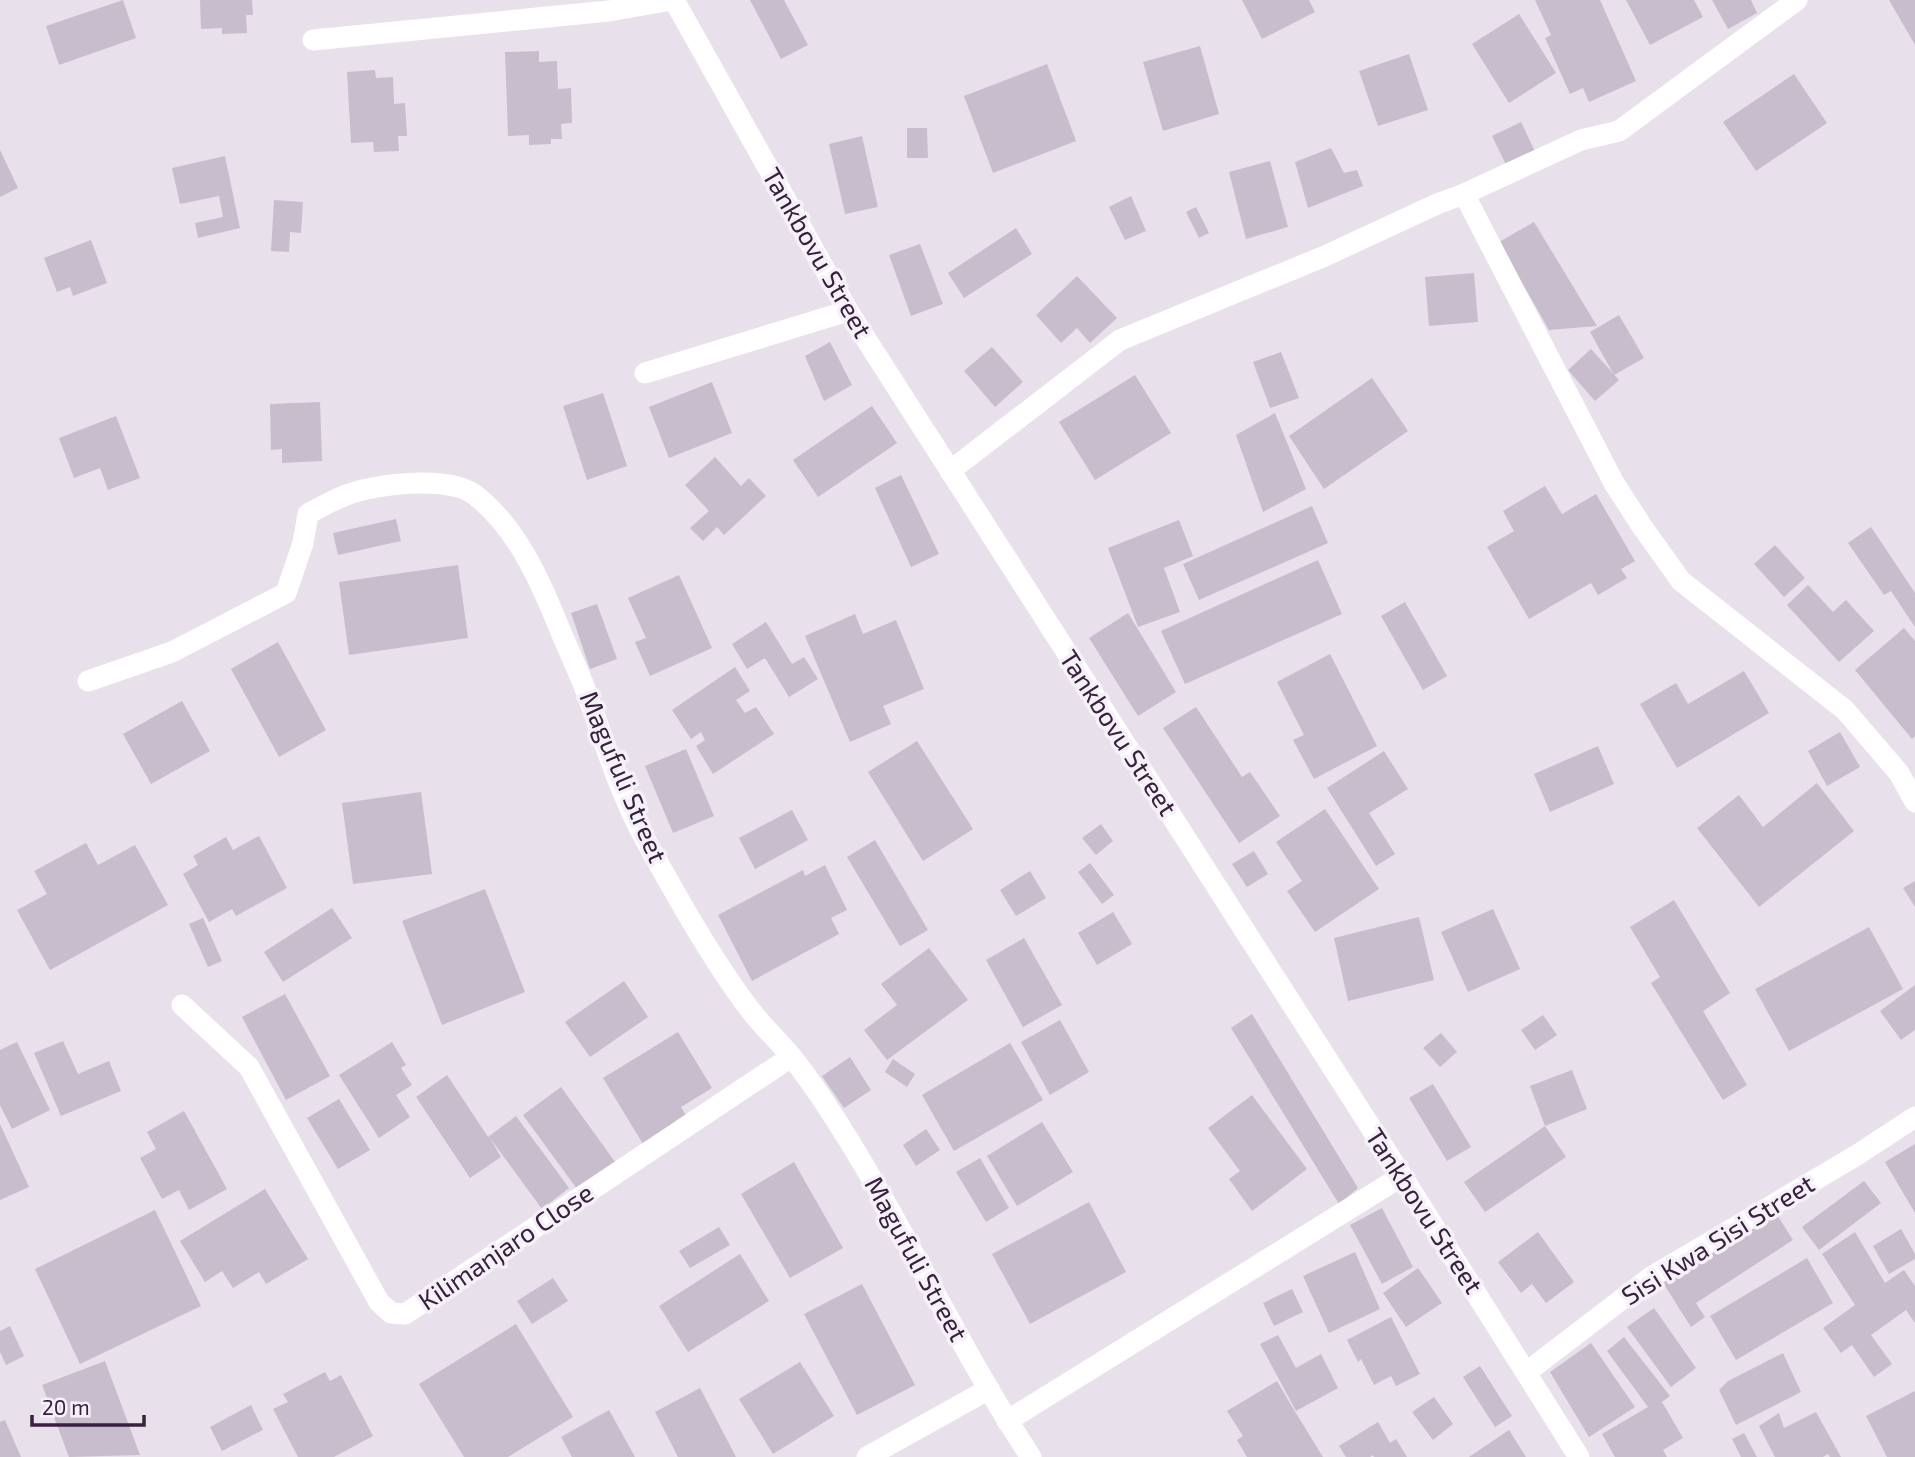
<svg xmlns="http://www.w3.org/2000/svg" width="1915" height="1457" viewBox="0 0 1915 1457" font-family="'Exo 2',sans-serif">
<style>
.building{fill:#c7bdcd}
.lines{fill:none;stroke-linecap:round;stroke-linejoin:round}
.street{stroke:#fff;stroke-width:21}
.labels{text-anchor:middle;stroke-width:7;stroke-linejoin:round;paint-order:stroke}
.street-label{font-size:26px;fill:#38203e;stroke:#f5f1f9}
</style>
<rect width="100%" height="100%" fill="#e8e1ec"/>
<!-- building -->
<g class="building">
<polygon points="123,0 136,38 59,65 46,26"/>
<polygon points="200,0 252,0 253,15 246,15 247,33 222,34 222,28 201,29"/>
<polygon points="750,0 784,0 808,45 781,59"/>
<polygon points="1242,0 1309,0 1315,12 1262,39"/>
<polygon points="1535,0 1600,0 1636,81 1589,102 1583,88 1570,94 1545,38 1551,35"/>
<polygon points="1626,0 1694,0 1703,17 1650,45"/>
<polygon points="1712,0 1751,0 1757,13 1728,29"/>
<polygon points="1889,0 1915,0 1915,45"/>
<polygon points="1519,14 1556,73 1509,103 1472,44"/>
<polygon points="1200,46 1219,114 1163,131 1143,62"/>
<polygon points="539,51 539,62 557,61 558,89 571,88 572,123 561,124 562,139 551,139 551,144 529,145 529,135 508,136 505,52"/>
<polygon points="1409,54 1428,110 1378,126 1359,71"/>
<polygon points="1047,64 1076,141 993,173 964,96"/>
<polygon points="375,70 376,78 393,77 394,104 405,103 407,136 398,136 399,151 374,152 373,142 351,143 347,72"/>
<polygon points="1794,74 1827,123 1756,171 1723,122"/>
<polygon points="1521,122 1538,158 1509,171 1492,136"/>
<polygon points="907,128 927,128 928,158 907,158"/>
<polygon points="862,136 878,207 845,214 829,144"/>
<polygon points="1331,148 1344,173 1357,170 1363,186 1308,208 1295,162"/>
<polygon points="0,150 18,188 0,197"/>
<polygon points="225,156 240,228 198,238 195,223 223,217 219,196 180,204 172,168"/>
<polygon points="1270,161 1288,227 1246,239 1229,172"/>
<polygon points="1131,196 1146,231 1125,240 1109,207"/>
<polygon points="274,200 303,202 301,233 290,232 289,252 271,251"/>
<polygon points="1196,207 1209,233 1199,238 1186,212"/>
<polygon points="1534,222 1597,326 1549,330 1499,242"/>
<polygon points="1016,228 1032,254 964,298 948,273"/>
<polygon points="91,240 107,283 73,296 70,287 57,292 44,258"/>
<polygon points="920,244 943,304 911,316 889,255"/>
<polygon points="1474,273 1478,322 1429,326 1425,277"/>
<polygon points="1077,276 1117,318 1090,343 1077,328 1061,343 1036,315"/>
<polygon points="1619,315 1644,358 1614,375 1590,332"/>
<polygon points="830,342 852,385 824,401 805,356"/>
<polygon points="992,347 1023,382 995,407 964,371"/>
<polygon points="1591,349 1619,380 1595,401 1568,370"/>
<polygon points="1281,352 1299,398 1270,408 1253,362"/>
<polygon points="1135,375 1171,433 1095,480 1059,422"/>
<polygon points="1372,378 1408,431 1324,489 1289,436"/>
<polygon points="712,382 732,433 669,458 649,407"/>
<polygon points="603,393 627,466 587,480 563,406"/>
<polygon points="320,402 322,461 282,463 282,449 271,450 270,404"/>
<polygon points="872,406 897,443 818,497 793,460"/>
<polygon points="1275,413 1306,489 1263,512 1236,435"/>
<polygon points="116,416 140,478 108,490 100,468 74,478 59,438"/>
<polygon points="715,457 741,486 749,478 766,496 724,535 717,527 703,541 690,528 709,511 685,485"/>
<polygon points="901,475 939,554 911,567 875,488"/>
<polygon points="1545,486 1562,514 1596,494 1635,561 1621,569 1627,578 1598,595 1591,583 1529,619 1487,547 1514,531 1503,511"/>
<polygon points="1312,506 1328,543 1199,600 1183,564"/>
<polygon points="396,519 401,541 338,555 333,533"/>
<polygon points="1179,520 1193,556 1164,568 1180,612 1138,627 1108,548"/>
<polygon points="1871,527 1915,593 1915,627 1891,591 1884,595 1848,543"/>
<polygon points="1775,545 1805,578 1784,597 1754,564"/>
<polygon points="1318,560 1342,614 1185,684 1161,631"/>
<polygon points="458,565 468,638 349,655 339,582"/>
<polygon points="679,575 712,648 650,676 635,642 646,638 628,598"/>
<polygon points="1808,585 1833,612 1846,600 1874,631 1839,662 1787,605"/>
<polygon points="1405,602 1447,676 1423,690 1381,616"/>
<polygon points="597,604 617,659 590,669 571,613"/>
<polygon points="1128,613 1176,692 1138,716 1089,638"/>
<polygon points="855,614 863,634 896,620 924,689 883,706 891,724 850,742 805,636"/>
<polygon points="766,622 792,664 804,657 818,679 789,697 765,658 747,669 732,644"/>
<polygon points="1904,628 1915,641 1915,736 1912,739 1855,670"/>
<polygon points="278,642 326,730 279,757 231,669"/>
<polygon points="1330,654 1377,746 1314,779 1293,740 1304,735 1277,682"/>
<polygon points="735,667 750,691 736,700 745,713 756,707 774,734 713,774 696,746 705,740 701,732 691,739 672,710"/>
<polygon points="1744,671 1769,713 1677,768 1640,704 1676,683 1688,704"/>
<polygon points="182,701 210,751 151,784 123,734"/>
<polygon points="1196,707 1242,777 1250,772 1280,816 1239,843 1163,728"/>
<polygon points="1840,732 1860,767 1827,786 1808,751"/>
<polygon points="917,741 973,829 923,861 868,772"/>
<polygon points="1598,746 1614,784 1550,812 1534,774"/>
<polygon points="686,749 714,816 673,833 645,766"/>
<polygon points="1384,751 1408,789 1369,813 1395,854 1376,866 1327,788"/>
<polygon points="1817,783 1854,831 1759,907 1697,828 1739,795 1763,827"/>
<polygon points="421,792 432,874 353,884 342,803"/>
<polygon points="1325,809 1379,889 1315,932 1287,891 1302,881 1276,842"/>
<polygon points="792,810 808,840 755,869 739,838"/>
<polygon points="1101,824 1113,841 1096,855 1082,838"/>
<polygon points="259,836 287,888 236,916 232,909 209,922 183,874 198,865 193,856 226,837 233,850"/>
<polygon points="875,840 928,930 900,946 847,857"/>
<polygon points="86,843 98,865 135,845 168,905 50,970 17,910 47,894 34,871"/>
<polygon points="1254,851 1268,874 1247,887 1232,864"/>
<polygon points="1090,863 1114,895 1102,904 1078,872"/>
<polygon points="825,865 847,910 831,918 839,934 752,981 718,915 803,870 805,876"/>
<polygon points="1030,871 1046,898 1016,916 1000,890"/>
<polygon points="1915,881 1915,907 1903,888"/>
<polygon points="485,889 525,992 442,1025 402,921"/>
<polygon points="1674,900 1730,993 1703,1011 1747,1085 1723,1100 1651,983 1660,977 1630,927"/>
<polygon points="332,908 352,938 283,982 264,952"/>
<polygon points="1493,909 1520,969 1468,992 1441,932"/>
<polygon points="1113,912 1132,944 1097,965 1078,933"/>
<polygon points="1419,917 1434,980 1348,1001 1334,938"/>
<polygon points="203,918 222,961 208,967 189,924"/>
<polygon points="1869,927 1903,989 1789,1051 1755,989"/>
<polygon points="1024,938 1062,1005 1023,1027 986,960"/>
<polygon points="929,948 968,1000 887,1060 864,1030 897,1005 881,984"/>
<polygon points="624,981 648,1017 590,1057 565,1022"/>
<polygon points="1915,985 1915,1030 1901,1040 1880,1011"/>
<polygon points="285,994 330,1076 286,1100 242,1017"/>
<polygon points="1252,1014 1358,1188 1339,1204 1231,1028"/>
<polygon points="1543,1015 1557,1035 1535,1050 1521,1030"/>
<polygon points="1060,1020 1089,1072 1050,1095 1021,1042"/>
<polygon points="678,1032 712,1088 681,1107 687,1117 643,1144 603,1078"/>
<polygon points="1441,1033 1457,1052 1440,1067 1423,1048"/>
<polygon points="63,1041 78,1074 109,1061 121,1091 61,1116 34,1053"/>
<polygon points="17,1042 50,1110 12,1129 0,1105 0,1050"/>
<polygon points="392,1042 406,1065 401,1068 412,1085 396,1095 410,1117 379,1138 339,1075"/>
<polygon points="1010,1043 1043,1100 954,1151 922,1095"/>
<polygon points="850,1057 871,1090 844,1108 822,1076"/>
<polygon points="893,1059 915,1074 907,1087 885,1072"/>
<polygon points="1572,1070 1587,1109 1545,1126 1530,1086"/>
<polygon points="447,1075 488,1137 516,1116 569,1188 542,1209 490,1138 501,1157 470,1178 416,1097"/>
<polygon points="1433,1084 1471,1147 1447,1161 1409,1098"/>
<polygon points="561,1087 618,1166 580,1193 523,1115"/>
<polygon points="1252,1095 1307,1169 1252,1211 1229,1179 1240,1171 1208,1128"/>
<polygon points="339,1099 370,1150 338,1169 307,1118"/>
<polygon points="184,1111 227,1189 189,1210 179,1190 162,1199 140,1158 156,1149 147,1132"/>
<polygon points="1042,1122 1073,1172 1017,1206 987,1156"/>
<polygon points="0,1124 29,1187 0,1200"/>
<polygon points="1545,1126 1566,1157 1485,1212 1464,1182"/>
<polygon points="926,1129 940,1150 916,1166 903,1145"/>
<polygon points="1915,1144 1915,1213 1885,1162"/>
<polygon points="980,1158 1009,1208 986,1222 956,1172"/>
<polygon points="794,1162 843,1248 790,1278 741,1194"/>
<polygon points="1864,1181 1881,1203 1819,1250 1802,1227"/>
<polygon points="265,1189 308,1259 266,1284 259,1272 233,1288 222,1271 205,1282 180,1241"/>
<polygon points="1089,1202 1126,1272 1030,1324 992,1254"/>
<polygon points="1382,1208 1413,1267 1382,1284 1350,1225"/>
<polygon points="155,1210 201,1306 80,1364 35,1269"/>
<polygon points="1774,1210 1793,1240 1696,1303 1705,1317 1691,1327 1663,1283"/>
<polygon points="719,1227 730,1245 690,1268 679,1251"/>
<polygon points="1901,1229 1915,1254 1915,1259 1889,1274 1873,1246"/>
<polygon points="1538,1232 1574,1282 1546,1303 1532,1284 1521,1293 1498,1262"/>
<polygon points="1855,1232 1885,1283 1904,1270 1915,1286 1915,1323 1906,1310 1871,1335 1892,1364 1874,1377 1852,1345 1841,1353 1823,1328 1855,1305 1822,1254"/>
<polygon points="1355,1252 1380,1309 1329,1333 1303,1276"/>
<polygon points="740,1254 769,1301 688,1352 659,1306"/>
<polygon points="1807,1258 1833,1303 1736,1360 1710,1316"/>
<polygon points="1418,1268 1442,1303 1406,1327 1383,1293"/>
<polygon points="553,1278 568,1301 532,1324 517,1301"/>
<polygon points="862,1284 915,1385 857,1415 804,1314"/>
<polygon points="1292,1289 1303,1312 1274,1326 1263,1303"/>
<polygon points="1654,1308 1696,1368 1671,1387 1627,1327"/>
<polygon points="1391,1317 1420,1374 1396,1386 1391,1376 1374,1385 1361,1359 1358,1362 1347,1340"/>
<polygon points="516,1324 573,1417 508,1457 464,1457 419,1384"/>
<polygon points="10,1326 24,1356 6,1365 0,1352 0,1331"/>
<polygon points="1278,1335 1296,1368 1321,1354 1338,1388 1296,1411 1260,1344"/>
<polygon points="1624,1337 1670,1396 1662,1402 1683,1438 1663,1450 1667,1457 1615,1457 1602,1434 1648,1407 1607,1351"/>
<polygon points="1591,1343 1635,1407 1589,1437 1550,1372"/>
<polygon points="1783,1353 1801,1392 1736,1425 1719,1390 1728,1381"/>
<polygon points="105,1361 140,1455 69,1457 42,1385"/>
<polygon points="800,1362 834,1416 773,1454 739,1399"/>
<polygon points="1480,1366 1512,1416 1495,1427 1463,1377"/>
<polygon points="325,1372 330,1381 341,1375 373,1436 334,1457 298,1457 273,1409 288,1402 283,1394"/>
<polygon points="1277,1381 1294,1410 1323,1457 1247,1457 1237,1440 1243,1436 1227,1411"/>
<polygon points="700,1388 736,1457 678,1457 655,1412"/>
<polygon points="1915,1391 1915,1457 1887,1457 1866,1416"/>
<polygon points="1434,1397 1453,1424 1433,1440 1412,1412"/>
<polygon points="251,1405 263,1430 222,1451 210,1427"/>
<polygon points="609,1410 635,1457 572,1457 561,1437"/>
<polygon points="1816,1412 1841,1457 1830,1457 1828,1454 1823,1457 1775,1457 1759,1426 1779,1413 1784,1428"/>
<polygon points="5,1420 21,1457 0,1457 0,1422"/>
<polygon points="1378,1422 1390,1443 1396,1439 1407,1457 1374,1457 1373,1455 1370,1457 1346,1457 1339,1446"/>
<polygon points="1509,1430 1526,1457 1469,1457"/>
<polygon points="1744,1433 1757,1457 1741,1457 1732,1439"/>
</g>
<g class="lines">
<!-- street -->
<g class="street">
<polyline points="674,0 848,311 1402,1176 1579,1457"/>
<polyline points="313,40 609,11 672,0"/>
<polyline points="1464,194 1581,140 1619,131 1797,0"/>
<polyline points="645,373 848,311"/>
<polyline points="950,471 1120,340 1325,256 1437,204 1464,194 1614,483 1641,525 1681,581 1845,710 1899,773 1915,802"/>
<path d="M88,681L172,652L286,593L303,543L308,514C326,504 346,493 367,489C395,483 451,477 475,495C516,527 539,578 558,625C567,647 577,668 586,691C604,741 620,794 646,841C676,895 711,958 748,1007C761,1025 777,1039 791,1056C807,1076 822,1098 836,1120C906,1229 959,1349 1031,1457"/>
<polyline points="182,1005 249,1067 379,1302 391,1313 405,1314 791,1057"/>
<polyline points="1527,1372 1651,1277 1857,1155 1915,1117"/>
<polyline points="1007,1421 1402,1176"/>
<polyline points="867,1457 989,1389"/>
</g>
</g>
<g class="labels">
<!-- street labels -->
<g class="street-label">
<text transform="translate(817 253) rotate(60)" y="9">Tankbovu Street</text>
<text transform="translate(1118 733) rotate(57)" y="9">Tankbovu Street</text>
<text transform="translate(623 777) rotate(67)" y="9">Magufuli Street</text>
<text transform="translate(1424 1211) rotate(57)" y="9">Tankbovu Street</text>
<text transform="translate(1718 1240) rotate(-32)" y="9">Sisi Kwa Sisi Street</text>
<text transform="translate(506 1247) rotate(-34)" y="9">Kilimanjaro Close</text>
<text transform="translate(916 1259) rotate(61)" y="9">Magufuli Street</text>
</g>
</g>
<!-- scale -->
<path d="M32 1415v10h112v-10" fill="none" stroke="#38203e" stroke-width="3.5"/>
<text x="42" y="1415" font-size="21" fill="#38203e" stroke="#f5f1f9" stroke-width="5" paint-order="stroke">20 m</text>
</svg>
